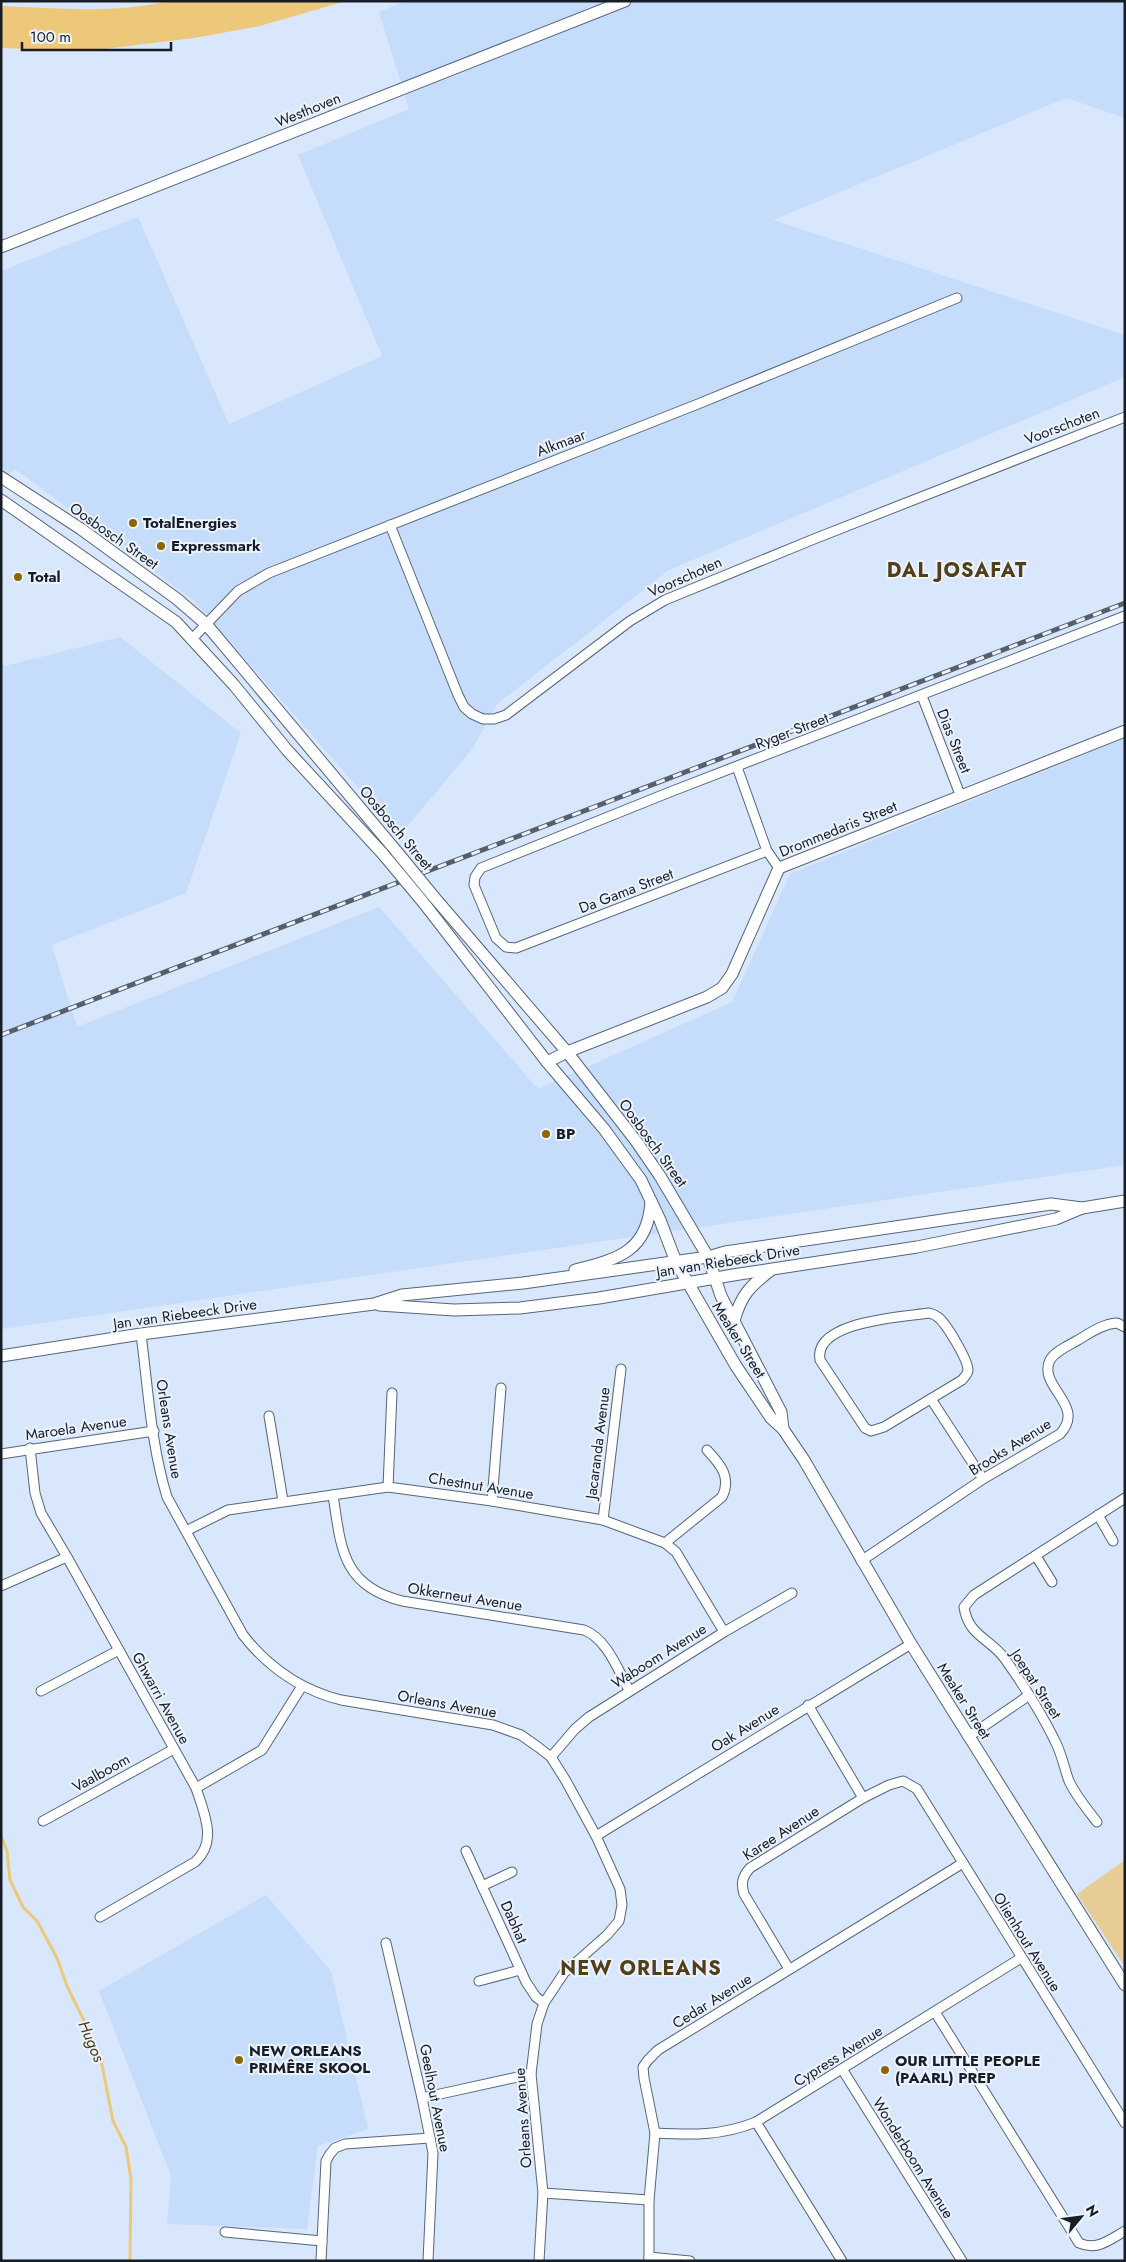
<svg xmlns="http://www.w3.org/2000/svg" width="1126" height="2262" viewBox="0 0 1126 2262" font-family="Jost,sans-serif">
<style>
.built{fill:#c5dcfb}
.green{fill:#e8cc96}
.water{fill:#edc77a}
.lines{fill:none;stroke-linecap:round;stroke-linejoin:round}
.stream{stroke:#edc77a;stroke-width:3}
.street-casing{stroke:#55657a;stroke-width:11}
.secondary-casing{stroke:#55657a;stroke-width:13}
.street{stroke:#fff;stroke-width:9}
.secondary{stroke:#fff;stroke-width:11}
.rail-casing{stroke:#565f6c;stroke-width:5}
.rail{stroke:#ecf3fe;stroke-width:3;stroke-dasharray:9;stroke-linecap:butt}
.secondary-bridge-casing{stroke:#55657a;stroke-width:13;stroke-linecap:butt}
.secondary-bridge{stroke:#fff;stroke-width:11}
.poi-dot{fill:#8a6605;stroke:#ecf3fe;stroke-width:2}
.labels{text-anchor:middle;stroke-width:4;stroke-linejoin:round;paint-order:stroke}
.street-label{font-size:15px;fill:#161d26;stroke:#ecf3fe}
.poi-label{font-size:15px;font-weight:bold;fill:#161d26;stroke:#ecf3fe;text-anchor:start}
.water-label{font-size:16px;font-style:italic;fill:#4a3918;stroke:#ecf3fe}
.district-label{font-size:20px;font-weight:bold;letter-spacing:1px;fill:#513f19;stroke:#ecf3fe}
</style>
<rect width="100%" height="100%" fill="#d8e7fb"/>
<!-- built -->
<g class="built">
<polygon points="405,1 1125,1 1125,118 1066,98 773,220 1125,335 1125,377 669,570 497,704 473,748 400,835 193,600 15,469 1,482 1,271 138,217 229,424 382,356 298,155 409,109 379,12"/>
<polygon points="120,637 241,733 186,893 52,945 77,1027 379,907 538,1089 732,1002 790,874 1125,738 1125,1165 1,1329 1,663 5,666"/>
<polygon points="266,1895 331,1971 368,2129 318,2146 307,2229 167,2224 171,2176 99,1991"/>
</g>
<!-- green -->
<polygon class="green" points="1125,1860 1125,1967 1077,1894"/>
<!-- water -->
<path class="water" d="M169,1H346L260,26L194,38L87,51L1,48V6C56,8 114,14 169,1Z"/>
<g class="lines">
<!-- stream -->
<polyline class="stream" points="1,1836 7,1851 10,1880 23,1907 37,1921 57,1958 67,1986 92,2037 102,2065 113,2121 126,2147 131,2179 130,2261"/>
<defs>
<g id="street">
<polyline points="390,525 458,695 464,707 472,714 483,719 494,719 506,715 630,621 665,600 814,539 1125,417"/>
<polyline points="192,639 238,591 269,573 698,404 957,298"/>
<polyline points="922,696 961,797"/>
<polyline points="737,767 767,851 779,868"/>
<polyline points="767,851 516,948 506,947 496,938 474,885 475,877 481,868 670,792 1125,616"/>
<path d="M929,1313C933,1314 936,1315 939,1318C947,1325 968,1360 968,1370C968,1374 965,1376 962,1380L884,1427L871,1431L865,1428L820,1360C813,1321 902,1317 929,1313Z"/>
<path d="M141,1334C148,1388 151,1445 167,1497L243,1635C269,1668 301,1690 341,1700L493,1725L521,1735L538,1747L551,1757L566,1781L596,1836L620,1889L622,1905L619,1921L607,1935L564,1973L544,2003L537,2024L531,2074L543,2193L539,2261"/>
<polyline points="931,1399 983,1479"/>
<polyline points="269,1416 283,1501"/>
<path d="M30,1448L35,1493L41,1513L67,1557L196,1788C204,1813 218,1841 195,1862L100,1917"/>
<polyline points="1,1454 154,1431"/>
<polyline points="388,1487 392,1393"/>
<path d="M333,1495C341,1548 342,1586 402,1601L584,1630C607,1639 618,1670 629,1690"/>
<polyline points="492,1501 501,1388"/>
<polyline points="1098,1515 1113,1541"/>
<polyline points="603,1520 621,1369"/>
<polyline points="186,1531 228,1510 388,1487 492,1501 603,1520 665,1543 676,1552 724,1632"/>
<path d="M665,1543L722,1497C732,1477 720,1464 707,1450"/>
<polyline points="1036,1556 1052,1582"/>
<path d="M861,1561L983,1479L1060,1434C1087,1405 1037,1387 1050,1360C1055,1351 1070,1345 1078,1340C1090,1333 1102,1324 1117,1323L1125,1327"/>
<polyline points="1,1586 67,1557"/>
<polyline points="41,1691 119,1650"/>
<polyline points="808,1705 863,1798"/>
<polyline points="968,1737 1028,1696"/>
<polyline points="551,1757 575,1729 589,1717 724,1632 792,1593"/>
<polyline points="196,1788 262,1750 302,1686"/>
<polyline points="43,1821 174,1749"/>
<path d="M1097,1822C1087,1809 1076,1796 1069,1781C1064,1768 1062,1754 1055,1741C1043,1716 1022,1683 1005,1659C991,1639 968,1636 964,1607L974,1595L1125,1498"/>
<polyline points="596,1836 911,1644"/>
<polyline points="466,1851 526,1982 536,1997 544,2003"/>
<polyline points="482,1886 512,1872"/>
<polyline points="386,1943 422,2098 433,2153 428,2261"/>
<path d="M789,1969L744,1894C741,1883 742,1877 750,1868L863,1798L889,1785L903,1781L917,1789L1125,2123"/>
<polyline points="479,1981 520,1970"/>
<path d="M935,2012L1079,2243C1097,2251 1109,2240 1125,2231"/>
<polyline points="842,2069 962,2261"/>
<polyline points="422,2098 531,2074"/>
<polyline points="756,2122 842,2261"/>
<path d="M655,2133C692,2135 721,2136 756,2122L1021,1958"/>
<polyline points="543,2193 649,2200"/>
<polyline points="225,2232 322,2241"/>
<polyline points="649,2257 690,2261"/>
<polyline points="321,2261 326,2161 330,2154 335,2148 345,2144 430,2138"/>
<polyline points="649,2261 649,2200 655,2133 644,2078 643,2067 648,2060 658,2050 963,1863"/>
</g>
<g id="secondary">
<polyline points="1,247 625,1"/>
<polyline points="1,477 81,529 177,599 206,624 397,852"/>
<polyline points="1,500 176,622 234,685 287,750 383,854"/>
<polyline points="434,897 567,1052 636,1141 660,1176 708,1257 721,1296 781,1412 783,1429"/>
<polyline points="423,902 547,1062 604,1129 641,1180 660,1220 676,1262 736,1366 771,1418 783,1429 804,1460 911,1644 1125,1985"/>
<polyline points="547,1062 567,1052 707,997 722,988 732,974 779,868 1125,731"/>
<path d="M575,1270C619,1259 648,1251 651,1201"/>
<polyline points="379,1305 454,1310 520,1308 599,1298 733,1275 917,1247 1056,1219 1082,1208 1125,1201"/>
<path d="M734,1321C741,1295 750,1286 771,1270"/>
<polyline points="1,1356 141,1334 374,1304 402,1295 523,1283 708,1257 725,1252 1051,1204 1082,1208"/>
</g>
</defs>
<!-- street casing -->
<use href="#street" class="street-casing"/>
<!-- secondary casing -->
<use href="#secondary" class="secondary-casing"/>
<!-- street -->
<use href="#street" class="street"/>
<!-- secondary -->
<use href="#secondary" class="secondary"/>
<defs>
<polyline id="rail" points="1,1035 1125,603"/>
</defs>
<!-- rail casing -->
<use href="#rail" class="rail-casing"/>
<!-- rail -->
<use href="#rail" class="rail"/>
<defs>
<g id="secondary-bridge">
<polyline points="397,852 434,897"/>
<polyline points="383,854 423,902"/>
</g>
</defs>
<!-- secondary-bridge casing -->
<use href="#secondary-bridge" class="secondary-bridge-casing"/>
<!-- secondary-bridge -->
<use href="#secondary-bridge" class="secondary-bridge"/>
</g>
<!-- markers -->
<g class="poi-dot">
<circle cx="133" cy="523" r="5"/>
<circle cx="161" cy="546" r="5"/>
<circle cx="18" cy="577" r="5"/>
<circle cx="546" cy="1134" r="5"/>
<circle cx="239" cy="2060" r="5"/>
<circle cx="885" cy="2070" r="5"/>
</g>
<g class="labels">
<!-- street labels -->
<g class="street-label">
<text transform="translate(308 110) rotate(-22)" y="5">Westhoven</text>
<text transform="translate(1062 426) rotate(-21)" y="5">Voorschoten</text>
<text transform="translate(561 443) rotate(-21)" y="5">Alkmaar</text>
<text transform="translate(114 536) rotate(35)" y="5">Oosbosch Street</text>
<text transform="translate(685 577) rotate(-24)" y="5">Voorschoten</text>
<text transform="translate(792 731) rotate(-21)" y="5">Ryger Street</text>
<text transform="translate(954 741) rotate(68)" y="5">Dias Street</text>
<text transform="translate(396 828) rotate(50)" y="5">Oosbosch Street</text>
<text transform="translate(838 829) rotate(-22)" y="5">Drommedaris Street</text>
<text transform="translate(626 891) rotate(-21)" y="5">Da Gama Street</text>
<text transform="translate(653 1143) rotate(54)" y="5">Oosbosch Street</text>
<text transform="translate(728 1261) rotate(-9)" y="5">Jan van Riebeeck Drive</text>
<text transform="translate(185 1314) rotate(-8)" y="5">Jan van Riebeeck Drive</text>
<text transform="translate(739 1340) rotate(58)" y="5">Meaker Street</text>
<text transform="translate(76 1428) rotate(-8)" y="5">Maroela Avenue</text>
<text transform="translate(169 1429) rotate(81)" y="5">Orleans Avenue</text>
<text transform="translate(598 1443) rotate(-83)" y="5">Jacaranda Avenue</text>
<text transform="translate(1010 1447) rotate(-32)" y="5">Brooks Avenue</text>
<text transform="translate(481 1486) rotate(9)" y="5">Chestnut Avenue</text>
<text transform="translate(465 1597) rotate(9)" y="5">Okkerneut Avenue</text>
<text transform="translate(659 1656) rotate(-32)" y="5">Waboom Avenue</text>
<text transform="translate(1036 1684) rotate(57)" y="5">Joepat Street</text>
<text transform="translate(161 1698) rotate(61)" y="5">Ghwarri Avenue</text>
<text transform="translate(964 1701) rotate(58)" y="5">Meaker Street</text>
<text transform="translate(447 1704) rotate(10)" y="5">Orleans Avenue</text>
<text transform="translate(745 1728) rotate(-32)" y="5">Oak Avenue</text>
<text transform="translate(101 1773) rotate(-29)" y="5">Vaalboom</text>
<text transform="translate(781 1833) rotate(-33)" y="5">Karee Avenue</text>
<text transform="translate(514 1922) rotate(66)" y="5">Dabhat</text>
<text transform="translate(1027 1942) rotate(58)" y="5">Olienhout Avenue</text>
<text transform="translate(712 2001) rotate(-32)" y="5">Cedar Avenue</text>
<text transform="translate(838 2056) rotate(-32)" y="5">Cypress Avenue</text>
<text transform="translate(435 2098) rotate(79)" y="5">Geelhout Avenue</text>
<text transform="translate(523 2118) rotate(-94)" y="5">Orleans Avenue</text>
<text transform="translate(913 2158) rotate(58)" y="5">Wonderboom Avenue</text>
</g>
<!-- poi labels -->
<g class="poi-label">
<text x="143" y="528">TotalEnergies</text>
<text x="171" y="551">Expressmark</text>
<text x="28" y="582">Total</text>
<text x="556" y="1139">BP</text>
<text x="249" y="2056">NEW ORLEANS<tspan x="249" dy="17">PRIMÊRE SKOOL</tspan></text>
<text x="895" y="2066">OUR LITTLE PEOPLE<tspan x="895" dy="17">(PAARL) PREP</tspan></text>
</g>
<!-- water labels -->
<g class="water-label">
<text transform="translate(92 2041) rotate(67)" y="6">Hugos</text>
</g>
<!-- district labels -->
<g class="district-label">
<text x="957" y="577">DAL JOSAFAT</text>
<text x="641" y="1975">NEW ORLEANS</text>
</g>
</g>
<!-- border -->
<rect width="1126" height="2262" fill="none" stroke="#161d26" stroke-width="5"/>
<!-- north arrow -->
<g transform="translate(1081 2217) rotate(61)" stroke="#ecf3fe" stroke-width="4" paint-order="stroke">
<path d="M0-4L9 19L0 12L-9 19Z" fill="#161d26"/>
<text y="-8" font-size="14" font-weight="bold" text-anchor="middle" fill="#161d26">N</text>
</g>
<!-- scale -->
<path d="M22 42v8h149v-8" fill="none" stroke="#161d26" stroke-width="2.5"/>
<text x="30" y="42" font-size="15" fill="#161d26" stroke="#ecf3fe" stroke-width="4" paint-order="stroke">100 m</text>
</svg>
